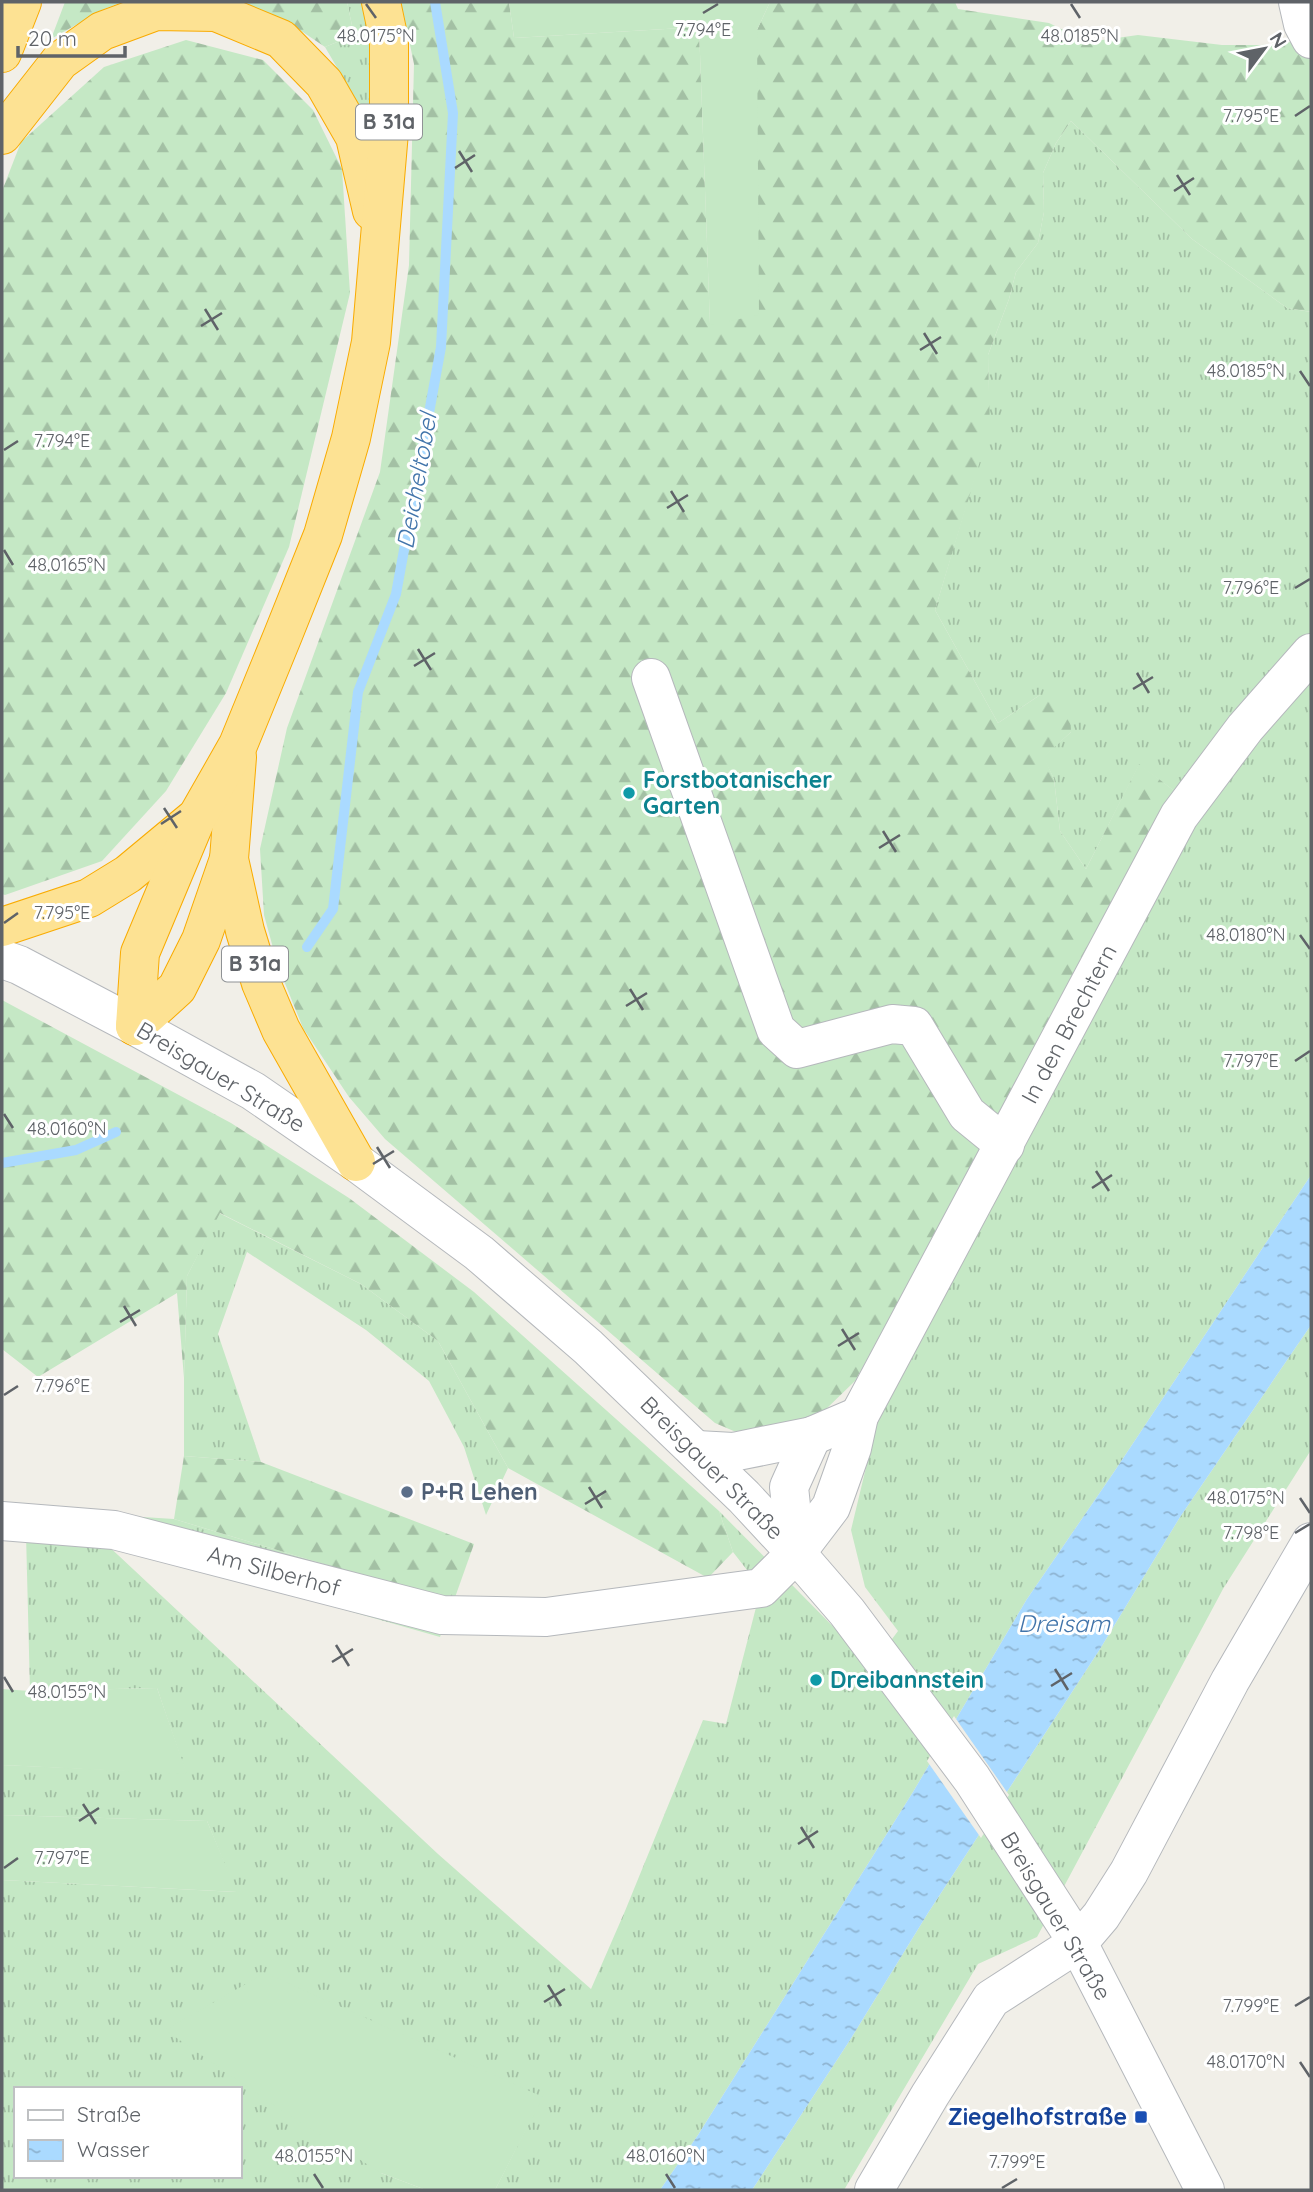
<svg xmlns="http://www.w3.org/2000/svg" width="1313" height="2192" viewBox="0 0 1313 2192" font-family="Quicksand,sans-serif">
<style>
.grass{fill:url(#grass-tufts);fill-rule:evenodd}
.forest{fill:url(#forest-firs)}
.garden{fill:#c5e8c5}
.water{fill:url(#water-ripples)}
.pier{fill:#f1efe8}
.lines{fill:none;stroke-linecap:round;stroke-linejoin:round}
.stream{stroke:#aadaff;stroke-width:10}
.minor-casing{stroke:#b5b8bc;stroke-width:40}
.highway-casing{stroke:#f9ab00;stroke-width:40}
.minor{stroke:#fff;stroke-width:38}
.highway{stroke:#fde293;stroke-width:38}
.ticks{fill:none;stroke:#5f6368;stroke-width:2.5}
.culture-dot{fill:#0f9aa8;stroke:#fff;stroke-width:2.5}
.service-dot{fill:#5c6f8a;stroke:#fff;stroke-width:2.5}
.transit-dot{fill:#1a4fb4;stroke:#fff;stroke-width:2.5}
.labels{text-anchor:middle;stroke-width:6;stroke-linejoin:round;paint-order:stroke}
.shield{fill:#fff;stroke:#8f9295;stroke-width:2}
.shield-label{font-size:21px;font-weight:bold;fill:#5f6368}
.culture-label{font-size:23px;font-weight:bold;fill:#0d838f;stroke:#fff;text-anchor:start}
.street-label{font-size:23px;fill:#5f6368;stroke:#fff}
.service-label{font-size:23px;font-weight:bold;fill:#4e5e75;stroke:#fff;text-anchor:start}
.transit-label{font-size:23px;font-weight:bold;fill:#164399;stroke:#fff;text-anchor:end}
.water-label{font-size:24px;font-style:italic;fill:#4174aa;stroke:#fff}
.ticks-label{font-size:18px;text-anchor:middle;fill:#5f6368;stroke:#fff;stroke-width:6;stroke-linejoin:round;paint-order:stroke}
</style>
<defs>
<pattern id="grass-tufts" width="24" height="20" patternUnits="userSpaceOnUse" patternTransform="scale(1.75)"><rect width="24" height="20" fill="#c5e8c5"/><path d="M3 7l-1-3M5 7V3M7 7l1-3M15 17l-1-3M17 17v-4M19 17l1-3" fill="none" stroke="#a3c0a4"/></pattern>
<pattern id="forest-firs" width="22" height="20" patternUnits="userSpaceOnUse" patternTransform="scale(1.75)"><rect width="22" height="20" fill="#c5e8c5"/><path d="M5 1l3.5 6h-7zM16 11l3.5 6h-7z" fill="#a3c0a4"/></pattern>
<pattern id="water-ripples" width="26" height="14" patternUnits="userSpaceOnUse" patternTransform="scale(1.75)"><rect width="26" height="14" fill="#aadaff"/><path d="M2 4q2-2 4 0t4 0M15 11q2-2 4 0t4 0" fill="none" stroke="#8eb4d2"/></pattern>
</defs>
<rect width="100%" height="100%" fill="#f1efe8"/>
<!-- grass -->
<g class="grass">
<polygon points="347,2 364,2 379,101 369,122 325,47 354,35"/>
<path d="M1071,121L1192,239L1287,308L1311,312V1175L1114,1472L1027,1599L913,1792L698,2135L660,2190H495L542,2097L381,2173L426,2190H2V1880L236,1892L207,1821L2,1815V1765L186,1773L157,1688L30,1691L26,1534L2,1508L174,1519L453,1603L440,1637L103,1541L438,1854L591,1989L625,1911L703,1720L726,1724L761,1588L733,1552L719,1511L872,1666L898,1631L865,1587L851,1530L881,1405L855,1381L1176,792L1139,765L1086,869L1060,831L1054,779L1043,757L1071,732L1040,695L998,723L935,610L989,428L988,355L1009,299L1016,272L1038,243L1044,212L1043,173L1056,143ZM16,2089H240V2176H16Z"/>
<polygon points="219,1213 361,1284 438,1341 508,1468 486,1515 464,1447 429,1381 366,1330 247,1252 218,1334 261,1462 184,1456 184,1378 187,1276"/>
<polygon points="1311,1325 1311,1450 1223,1589 1037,1937 978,1964 844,2190 752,2190 850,2040 928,1913 1100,1649 1180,1517"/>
</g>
<!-- forest -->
<g class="forest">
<polygon points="65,2 122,2 104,9 51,39"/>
<polygon points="242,2 347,2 354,35 325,47 285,20"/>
<polygon points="401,2 509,2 514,38 699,27 710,324 757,30 770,2 955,2 958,9 1049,23 1088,42 1138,35 1222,45 1261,45 1311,40 1311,312 1287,308 1192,239 1071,121 1056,143 1043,173 1044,212 1038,243 1016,272 1009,299 988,355 990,428 935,610 998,723 1040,695 1070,709 1071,732 1044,757 1054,779 1060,831 1086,869 1139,764 1176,792 855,1381 823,1412 779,1437 743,1435 715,1423 385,1139 349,1097 303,1028 278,966 264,915 260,849 287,728 380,472 409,265 414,64"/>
<polygon points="186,40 263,60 313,110 342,169 350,293 289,547 226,693 166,791 102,861 5,895 2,894 2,191 21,142 104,67"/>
<polygon points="2,1000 231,1123 349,1198 474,1292 719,1511 733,1552 708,1578 508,1468 438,1341 361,1284 220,1213 187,1276 184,1378 177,1293 38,1377 2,1349"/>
<polygon points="184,1456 261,1462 474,1544 453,1603 174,1519"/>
</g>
<!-- garden -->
<g class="garden">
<polygon points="509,2 770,2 757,30 759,315 710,325 699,27 514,38"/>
<polygon points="157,1688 187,1774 2,1765 2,1689 30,1691"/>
<polygon points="2,1815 207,1821 237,1892 2,1880"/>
<polygon points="265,1973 543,2097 495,2190 426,2190 381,2173 278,2108 165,2030"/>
</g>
<!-- water -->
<polygon class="water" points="1311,1175 1311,1325 1180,1517 1100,1649 928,1913 850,2040 752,2190 660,2190 698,2135 913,1792 1027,1599 1114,1472"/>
<!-- pier -->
<polygon class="pier" points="954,1716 1009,1795 981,1838 927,1761"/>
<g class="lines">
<!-- stream -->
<g class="stream">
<polyline points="307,947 333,909 358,692 396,594 441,347 453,113 435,2"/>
<polyline points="2,1163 76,1150 116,1132"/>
</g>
<defs>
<g id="minor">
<polyline points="1298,2 1303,24 1311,39"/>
<polyline points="651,678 776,1030 797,1049 892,1024 914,1026 967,1114 1005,1145"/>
<polyline points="2,959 19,965 135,1026 253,1091 356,1162 479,1253 588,1347 744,1497 796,1553 847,1612 972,1779 1078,1943 1205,2190"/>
<polyline points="697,1450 733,1452 812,1436 859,1416"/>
<polyline points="2,1521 114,1530 442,1615 546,1617 761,1588 796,1553 831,1507 852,1448 859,1416 1179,816 1245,728 1311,653"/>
<polyline points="796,1553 789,1487 812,1436"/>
<polyline points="874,2190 930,2095 991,1999 1078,1943 1101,1916 1129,1872 1230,1681 1311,1542"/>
</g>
<g id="highway">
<polyline points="2,53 22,2"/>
<polyline points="2,135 60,61 102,31 156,11 216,12 281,39 324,83 355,137 372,211"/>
<polyline points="237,757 229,859 245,931 261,983 281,1030 356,1162"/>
<polyline points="2,927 89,898 128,874 193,820"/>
<polyline points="135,1026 140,953 197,817 238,745 283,635 323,535 351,438 371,342 389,132 389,40 381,2"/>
<polyline points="135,1026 177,988 201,940 229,859"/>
</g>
</defs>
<!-- minor casing -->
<use href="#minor" class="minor-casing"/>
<!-- highway casing -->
<use href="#highway" class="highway-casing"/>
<!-- minor -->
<use href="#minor" class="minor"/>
<!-- highway -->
<use href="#highway" class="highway"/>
</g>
<!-- ticks -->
<path class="ticks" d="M366,4L376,18M1071,4L1080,18M703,13L718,4M1295,116L1310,106M459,151L472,172M455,168L475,155M1177,175L1190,195M1174,191L1194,178M205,309L218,330M201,326L222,313M924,333L937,354M920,350L941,337M1300,371L1310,386M4,450L18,441M671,491L684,512M667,508L688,495M4,550L13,565M1295,588L1310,579M418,649L431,670M414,666L435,653M1137,673L1149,693M1133,689L1153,677M164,808L177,828M161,824L181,811M883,831L896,852M879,848L900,835M4,923L18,913M1300,935L1310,949M630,989L643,1010M626,1006L647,993M1295,1061L1310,1051M4,1114L13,1128M377,1147L390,1168M373,1164L394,1151M1096,1171L1109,1191M1092,1188L1112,1175M124,1306L136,1326M120,1322L140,1310M842,1329L855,1350M838,1346L859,1333M4,1395L18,1386M589,1487L602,1508M1300,1498L1310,1513M585,1504L606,1491M1295,1533L1310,1524M336,1645L349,1666M332,1662L353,1649M1055,1669L1068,1690M4,1677L13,1692M1051,1686L1072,1673M83,1804L96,1824M79,1821L99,1808M801,1827L814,1848M798,1844L818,1831M4,1868L18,1858M548,1985L561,2006M544,2002L565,1989M1295,2006L1310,1997M1300,2062L1310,2077M314,2174L323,2188M666,2174L675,2188M1002,2188L1017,2179"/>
<!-- markers -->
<g class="culture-dot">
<circle cx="629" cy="793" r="7"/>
<circle cx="816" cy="1680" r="7"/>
</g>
<circle class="service-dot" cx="407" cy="1492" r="7"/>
<rect class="transit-dot" x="1134" y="2110" width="14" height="14" rx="3.5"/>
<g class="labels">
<!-- shield labels -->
<g class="shield">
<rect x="356" y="104.5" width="66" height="35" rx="5"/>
<rect x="222" y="946.5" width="66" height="35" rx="5"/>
</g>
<g class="shield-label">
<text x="389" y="129">B 31a</text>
<text x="255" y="971">B 31a</text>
</g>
<!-- culture labels -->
<g class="culture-label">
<text x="643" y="788">Forstbotanischer<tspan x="643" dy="26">Garten</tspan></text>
<text x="830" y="1688">Dreibannstein</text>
</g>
<!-- street labels -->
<g class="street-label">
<text transform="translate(1069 1024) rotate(-62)" y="8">In den Brechtern</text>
<text transform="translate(221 1077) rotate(31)" y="8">Breisgauer Straße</text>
<text transform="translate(712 1468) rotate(45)" y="8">Breisgauer Straße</text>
<text transform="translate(274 1571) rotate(15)" y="8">Am Silberhof</text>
<text transform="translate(1056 1916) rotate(59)" y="8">Breisgauer Straße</text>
</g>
<!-- service labels -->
<g class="service-label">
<text x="421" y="1500">P+R Lehen</text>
</g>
<!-- transit labels -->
<g class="transit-label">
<text x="1127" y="2125">Ziegelhofstraße</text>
</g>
<!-- water labels -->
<g class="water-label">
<text transform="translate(417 481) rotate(-80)" y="8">Deicheltobel</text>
<text x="1064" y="1632">Dreisam</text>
</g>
</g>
<g class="ticks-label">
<text x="703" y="36">7.794°E</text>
<text x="376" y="42">48.0175°N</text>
<text x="1080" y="42">48.0185°N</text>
<text x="1251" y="122">7.795°E</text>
<text x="1246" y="377">48.0185°N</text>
<text x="62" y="447">7.794°E</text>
<text x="67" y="571">48.0165°N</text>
<text x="1251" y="594">7.796°E</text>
<text x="62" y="919">7.795°E</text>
<text x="1246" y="941">48.0180°N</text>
<text x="1251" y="1067">7.797°E</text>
<text x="67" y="1135">48.0160°N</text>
<text x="62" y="1392">7.796°E</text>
<text x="1246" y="1504">48.0175°N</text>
<text x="1251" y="1539">7.798°E</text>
<text x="67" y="1698">48.0155°N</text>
<text x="62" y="1864">7.797°E</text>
<text x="1251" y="2012">7.799°E</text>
<text x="1246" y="2068">48.0170°N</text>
<text x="314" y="2162">48.0155°N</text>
<text x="666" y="2162">48.0160°N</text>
<text x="1017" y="2168">7.799°E</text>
</g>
<!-- border -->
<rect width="1313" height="2192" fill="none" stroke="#5f6368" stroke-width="7"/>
<!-- legend -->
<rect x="14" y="2087" width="228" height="91" fill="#ffffff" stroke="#bfc1c3" stroke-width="2"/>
<rect x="28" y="2110" width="35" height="10" fill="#ffffff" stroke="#bfc1c3" stroke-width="2"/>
<text x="77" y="2122" font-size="21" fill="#5f6368">Straße</text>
<rect x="28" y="2140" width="35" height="21" fill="url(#water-ripples)" stroke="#bfc1c3" stroke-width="2"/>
<text x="77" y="2157" font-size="21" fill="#5f6368">Wasser</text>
<!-- north arrow -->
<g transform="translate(1264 49) rotate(58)" stroke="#ffffff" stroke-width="5" paint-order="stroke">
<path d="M0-5L12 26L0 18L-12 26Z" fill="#5f6368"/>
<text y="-10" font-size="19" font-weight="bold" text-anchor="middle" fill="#5f6368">N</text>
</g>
<!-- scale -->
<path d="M18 46v10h107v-10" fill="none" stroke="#5f6368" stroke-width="3.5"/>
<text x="28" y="46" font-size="21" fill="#5f6368" stroke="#ffffff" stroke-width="5" paint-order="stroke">20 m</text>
</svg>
